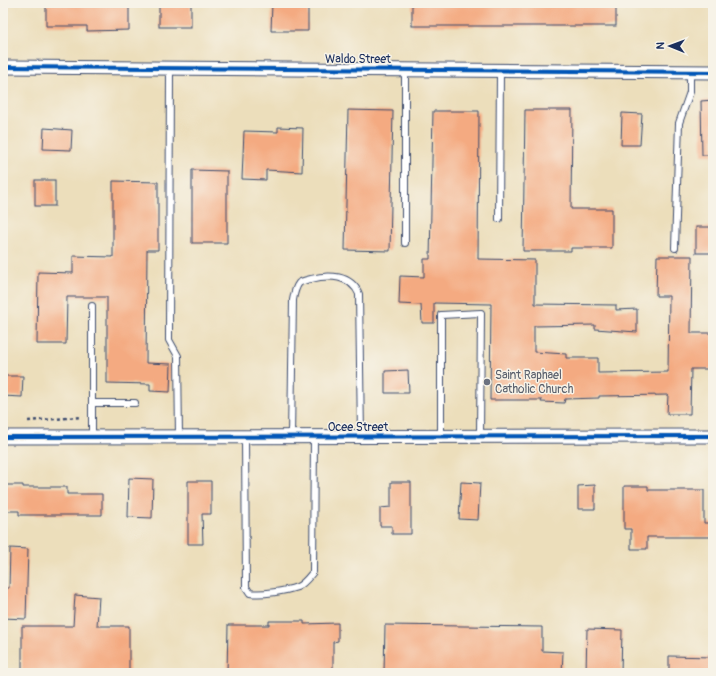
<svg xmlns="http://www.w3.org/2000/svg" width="716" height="676" viewBox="0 0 716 676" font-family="Pangolin,sans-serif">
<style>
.building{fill:#f4aa81}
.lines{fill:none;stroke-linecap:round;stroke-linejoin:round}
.service-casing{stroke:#3a496c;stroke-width:8}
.minor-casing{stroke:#3a496c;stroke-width:15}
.path{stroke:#3a496c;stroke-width:2.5;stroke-dasharray:3 3;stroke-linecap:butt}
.service{stroke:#fff;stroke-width:6}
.minor{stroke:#fff;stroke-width:13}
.cycleway-casing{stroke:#f7f3e8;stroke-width:6}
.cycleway{stroke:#0057b8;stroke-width:4}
.worship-dot{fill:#6b7280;stroke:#f7f3e8;stroke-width:1.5}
.labels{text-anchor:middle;stroke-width:3;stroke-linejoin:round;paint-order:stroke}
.street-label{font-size:12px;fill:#1b2f5e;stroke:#f7f3e8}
.worship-label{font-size:12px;fill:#5b616d;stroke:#f7f3e8;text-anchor:start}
</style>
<rect width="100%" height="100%" fill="#f7f3e8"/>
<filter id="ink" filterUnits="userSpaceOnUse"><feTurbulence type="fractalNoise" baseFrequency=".025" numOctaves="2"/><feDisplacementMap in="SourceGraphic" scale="8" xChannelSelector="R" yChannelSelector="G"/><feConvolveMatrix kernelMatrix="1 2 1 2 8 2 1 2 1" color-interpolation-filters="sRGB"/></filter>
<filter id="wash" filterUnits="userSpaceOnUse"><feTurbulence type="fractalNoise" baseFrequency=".012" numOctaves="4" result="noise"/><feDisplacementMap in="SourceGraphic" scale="16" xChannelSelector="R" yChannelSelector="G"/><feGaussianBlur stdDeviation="0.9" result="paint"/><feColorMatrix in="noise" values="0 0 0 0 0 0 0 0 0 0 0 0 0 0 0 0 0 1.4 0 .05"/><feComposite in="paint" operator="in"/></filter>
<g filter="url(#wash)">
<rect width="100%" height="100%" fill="#ecdebb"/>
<g id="blocks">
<!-- building -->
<g class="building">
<polygon points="46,3 129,3 129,30 87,31 87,26 46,26"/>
<rect x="159" y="3" width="32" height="24"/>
<polygon points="272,3 308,3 308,31 271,31"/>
<rect x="412" y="3" width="204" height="23"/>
<polygon points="713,100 713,155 702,155 701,101"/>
<polygon points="348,110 393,111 390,251 345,250"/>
<polygon points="525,110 572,110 571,209 612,209 612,248 571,248 571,251 523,251"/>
<polygon points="433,111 479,111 478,259 535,260 535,304 616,305 616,310 637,309 637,332 595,329 595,325 534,326 534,352 566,354 566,358 598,358 598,373 668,372 669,296 656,296 657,256 692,256 691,333 713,333 713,369 691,369 690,414 667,414 668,395 599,396 599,398 565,399 564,403 541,402 542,400 490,400 491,304 434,303 434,323 422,323 421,305 399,304 400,276 424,277 424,259 430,259"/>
<polygon points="622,113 642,114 640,145 621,145"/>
<polygon points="278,127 303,128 302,172 266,170 266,180 242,179 244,131 278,132"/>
<polygon points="44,128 72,130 71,150 43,149"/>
<polygon points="192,170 227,171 227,243 192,243"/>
<rect x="35" y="180" width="20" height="26"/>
<polygon points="113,181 158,182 158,250 147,250 146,363 171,364 170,392 150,391 150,384 107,383 107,297 67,297 66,344 37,344 38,272 73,273 73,256 113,257"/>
<rect x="696" y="227" width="17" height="26"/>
<polygon points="408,370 409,393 385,393 385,371"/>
<polygon points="3,376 23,376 22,397 3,396"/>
<polygon points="129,478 153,479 152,518 128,517"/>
<polygon points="188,481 211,481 211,514 202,514 203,544 188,544"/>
<polygon points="391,482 411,482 411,534 392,534 392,526 380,526 380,508 391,507"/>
<polygon points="461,482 480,483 478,520 459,519"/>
<polygon points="3,485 23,485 23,487 67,487 67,494 102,494 102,515 19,515 19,511 3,511"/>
<polygon points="595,485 595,509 578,509 578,486"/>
<polygon points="624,486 648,486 648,490 704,490 704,523 713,523 713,537 647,537 647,549 631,549 631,529 624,529"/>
<polygon points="10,548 28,549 26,619 3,618 3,588 9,588"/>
<polygon points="75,595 99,597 97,626 129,626 129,673 22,673 22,626 73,626"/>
<polygon points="269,621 304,621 304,624 338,623 338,641 333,642 333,673 227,673 228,625 269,625"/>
<polygon points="385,625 542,627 542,651 563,652 562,673 384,673"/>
<polygon points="587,629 622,630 621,673 586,673"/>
<polygon points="669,656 713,657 713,673 669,673"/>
</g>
</g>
</g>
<g filter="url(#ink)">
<use href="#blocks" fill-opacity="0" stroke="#3a496c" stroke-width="1"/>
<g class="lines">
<defs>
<g id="service">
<polyline points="170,68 169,340 178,356 179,437"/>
<polyline points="405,69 405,243"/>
<polyline points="499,219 500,71"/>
<polyline points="675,248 679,123 690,92 690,71"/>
<polyline points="92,403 135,403"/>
<polyline points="92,437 92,306"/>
<path d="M245,437L246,587L250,593C262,595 286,591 297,587C304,584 308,578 313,572L314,437"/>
<path d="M291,437L293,300C294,294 295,288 299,283C302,281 307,280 311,279C329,274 351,275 359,294L361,437"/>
<polyline points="441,437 441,315 481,313 480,436"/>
</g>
<g id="minor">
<polyline points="3,67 713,72"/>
<polyline points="3,437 713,436"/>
</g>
</defs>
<!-- service casing -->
<use href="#service" class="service-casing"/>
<!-- minor casing -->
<use href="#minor" class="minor-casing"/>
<!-- path -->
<polyline class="path" points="28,421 81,417"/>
<!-- service -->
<use href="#service" class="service"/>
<!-- minor -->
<use href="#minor" class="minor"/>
<defs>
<g id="cycleway">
<polyline points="3,67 713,72"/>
<polyline points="3,437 713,436"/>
</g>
</defs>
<!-- cycleway casing -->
<use href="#cycleway" class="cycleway-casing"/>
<!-- cycleway -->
<use href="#cycleway" class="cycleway"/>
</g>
</g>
<!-- markers -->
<circle class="worship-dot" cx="487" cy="382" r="4"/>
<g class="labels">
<!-- street labels -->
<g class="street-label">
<text x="358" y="63">Waldo Street</text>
<text x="358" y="431">Ocee Street</text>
</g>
<!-- worship labels -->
<g class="worship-label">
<text x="495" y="379">Saint Raphael<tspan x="495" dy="14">Catholic Church</tspan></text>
</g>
</g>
<!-- margin -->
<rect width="716" height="676" fill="none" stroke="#f7f3e8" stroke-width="16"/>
<!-- north arrow -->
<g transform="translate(670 46) rotate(271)" stroke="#f7f3e8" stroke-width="3" paint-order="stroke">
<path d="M0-3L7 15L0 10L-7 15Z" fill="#1b2f5e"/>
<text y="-6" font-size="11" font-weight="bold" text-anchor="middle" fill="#1b2f5e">N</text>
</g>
</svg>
